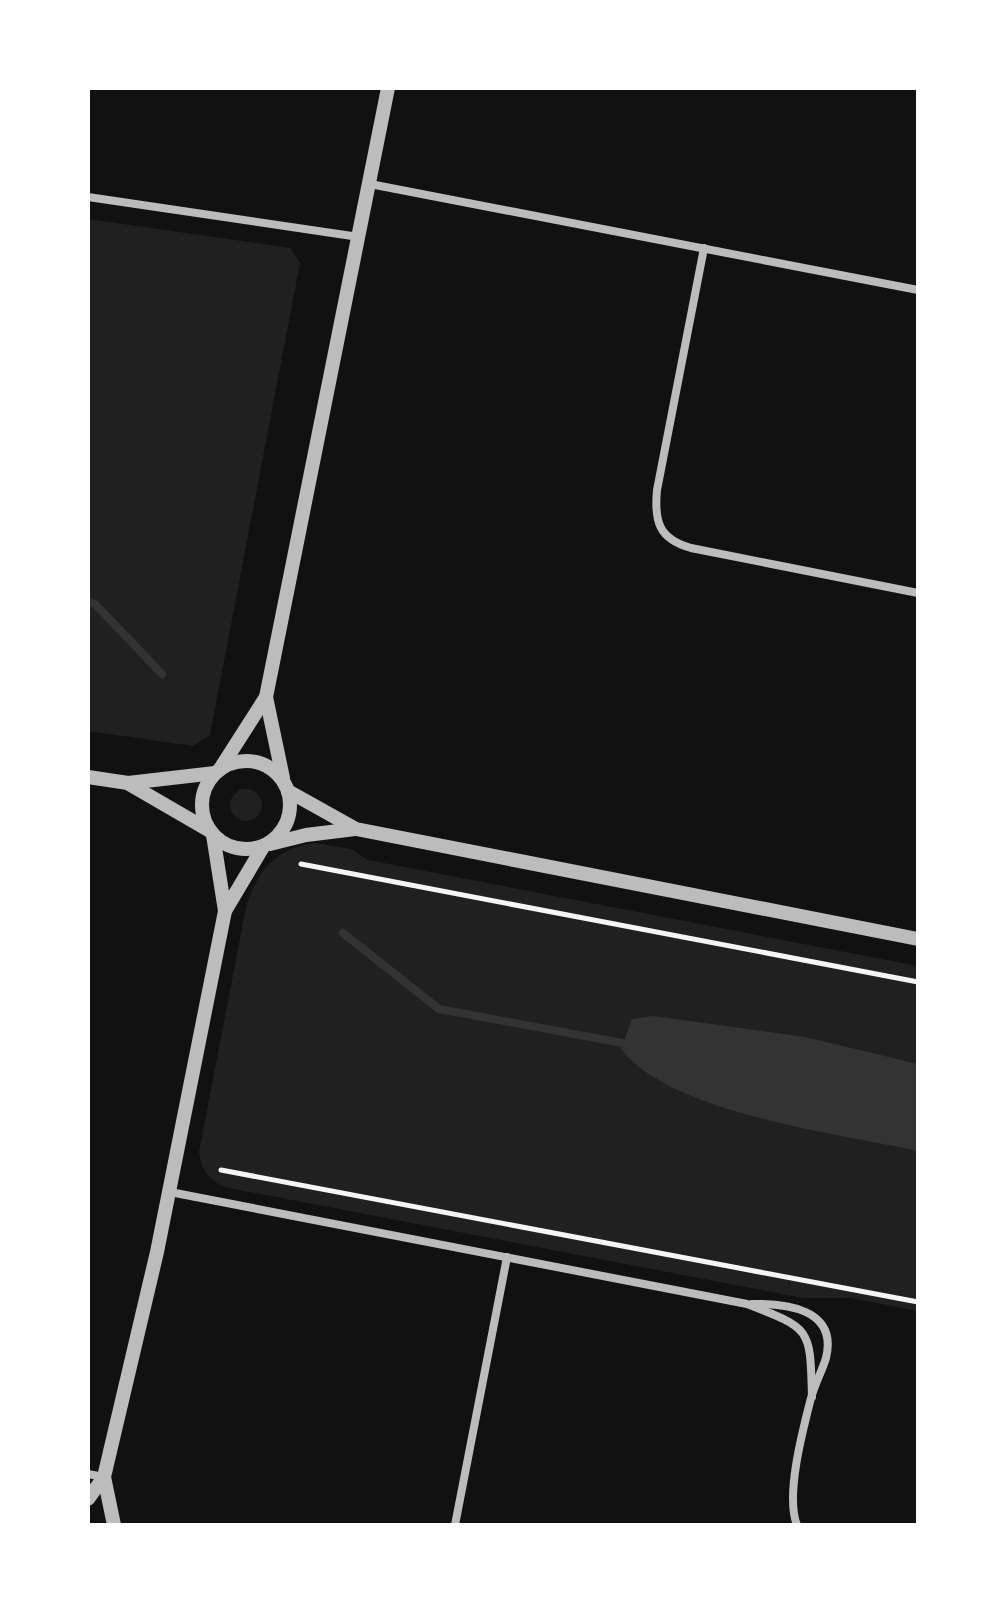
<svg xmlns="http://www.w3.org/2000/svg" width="1006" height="1613" viewBox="0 0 1006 1613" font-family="Mulish,sans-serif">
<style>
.green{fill:#202020}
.water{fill:#333}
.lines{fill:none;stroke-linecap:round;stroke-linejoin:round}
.stream{stroke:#333;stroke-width:8}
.path{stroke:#f5f5f5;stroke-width:5}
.minor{stroke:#bcbcbc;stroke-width:8}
.tertiary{stroke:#bcbcbc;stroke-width:14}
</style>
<rect width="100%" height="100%" fill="#111"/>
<!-- green -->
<g class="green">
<polygon points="88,219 290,248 300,263 210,735 193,746 88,731"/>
<circle cx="246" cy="805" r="16"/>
<path d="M315,843L351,849L368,860L918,966V1311L850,1298H803L229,1188C210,1183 201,1170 199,1152L246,907C257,871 276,848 315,843Z"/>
</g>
<!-- water -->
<path class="water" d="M653,1016L805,1037L918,1064V1151C840,1134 669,1113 621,1049L632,1019Z"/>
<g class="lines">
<!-- stream -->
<g class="stream">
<polyline points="88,602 95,604 162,674"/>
<polyline points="343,933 439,1009 633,1045"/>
</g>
<!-- path -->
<g class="path">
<polyline points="301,864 918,982"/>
<polyline points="221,1170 918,1302"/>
</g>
<!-- minor -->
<g class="minor">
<polyline points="370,184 918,290"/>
<polyline points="88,197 359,237"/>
<path d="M704,248L657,490C654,522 659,539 691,548L918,593"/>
<path d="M170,1192L747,1304C812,1329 810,1328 812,1397"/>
<path d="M752,1304C786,1303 838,1309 826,1358C822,1371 815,1384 811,1398C803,1429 785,1496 797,1525"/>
<polyline points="88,1474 104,1477"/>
<polyline points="455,1525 507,1257"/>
</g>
<!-- tertiary -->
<g class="tertiary">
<polyline points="266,697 283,778"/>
<circle cx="246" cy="805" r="44"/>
<polyline points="220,769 266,697 388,88"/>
<polyline points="88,777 128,783 215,773"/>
<polyline points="129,784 210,831"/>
<polyline points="288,791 356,829 918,939"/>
<polyline points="213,835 225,911"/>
<polyline points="270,844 306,835 355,829"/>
<polyline points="104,1477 114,1525"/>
<polyline points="88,1499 104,1477 157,1252 225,911 263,847"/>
</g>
</g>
<!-- border -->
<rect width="1006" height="1613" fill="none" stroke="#ffffff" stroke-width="180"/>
</svg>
